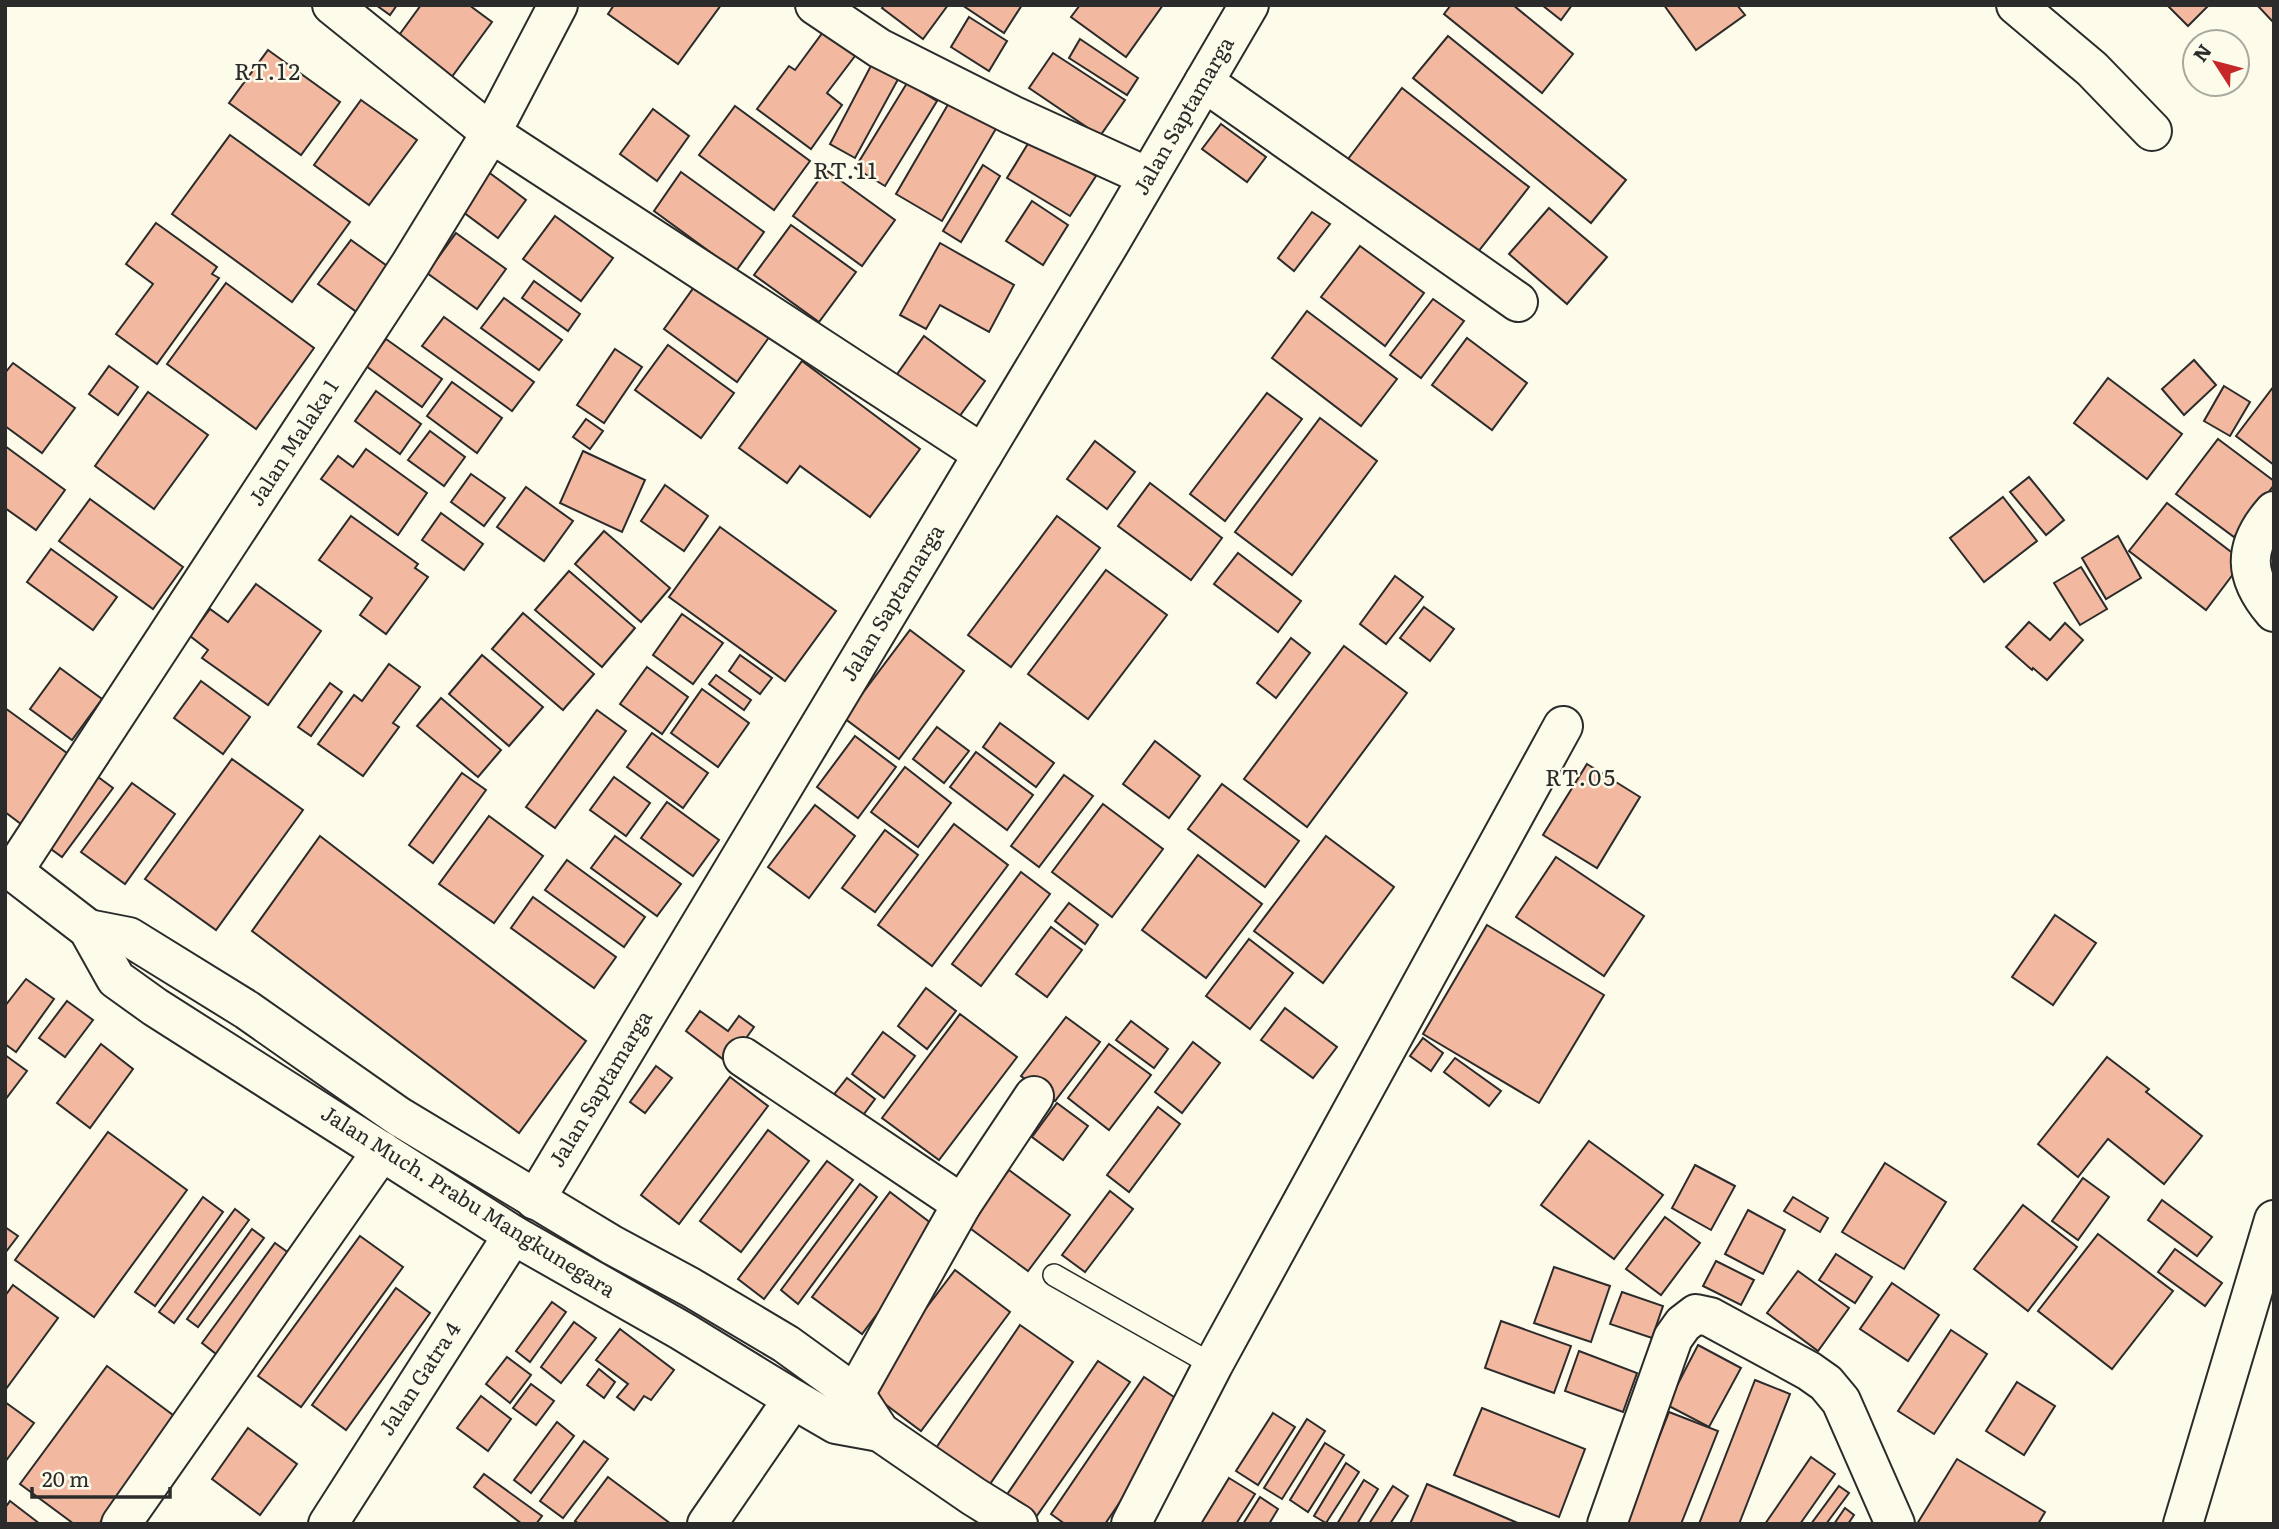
<svg xmlns="http://www.w3.org/2000/svg" width="2279" height="1529" viewBox="0 0 2279 1529" font-family="Literata,serif">
<style>
.building{fill:#f2b8a0;stroke:#2b2b2b;stroke-width:2}
.lines{fill:none;stroke-linecap:round;stroke-linejoin:round}
.lane-casing{stroke:#2b2b2b;stroke-width:24}
.street-casing{stroke:#2b2b2b;stroke-width:42}
.secondary-casing{stroke:#2b2b2b;stroke-width:42}
.lane{stroke:#fdfbea;stroke-width:21}
.street{stroke:#fdfbea;stroke-width:38}
.secondary{stroke:#fdfbea;stroke-width:38}
.labels{text-anchor:middle;stroke-width:5;stroke-linejoin:round;paint-order:stroke}
.street-label{font-size:21px;fill:#2b2b2b;stroke:#fdfbea}
.neighbourhood-label{font-size:23px;letter-spacing:2px;fill:#2b2b2b;stroke:#fdfbea}
</style>
<rect width="100%" height="100%" fill="#fdfbea"/>
<!-- building -->
<g class="building">
<polygon points="376,5 397,5 390,15"/>
<polygon points="421,5 469,5 492,22 451,78 397,38"/>
<polygon points="614,5 721,5 678,64 608,14"/>
<polygon points="884,5 948,5 923,39 882,8"/>
<polygon points="962,5 1022,5 1004,33"/>
<polygon points="1080,5 1163,5 1126,57 1071,17"/>
<polygon points="1451,5 1513,5 1573,54 1542,93 1444,14"/>
<polygon points="1542,5 1572,5 1561,20"/>
<polygon points="1664,5 1737,5 1745,15 1696,50"/>
<polygon points="2167,5 2209,5 2188,26"/>
<polygon points="2257,5 2274,5 2274,23"/>
<polygon points="969,17 1007,41 989,71 951,47"/>
<polygon points="829,24 861,48 827,93 842,105 811,149 757,109 789,66 795,70"/>
<polygon points="1448,36 1626,180 1591,223 1413,78"/>
<polygon points="1080,39 1138,78 1127,95 1069,58"/>
<polygon points="268,50 340,102 301,155 229,103"/>
<polygon points="1053,53 1125,100 1100,136 1029,88"/>
<polygon points="875,58 902,72 855,158 830,144"/>
<polygon points="907,83 937,101 885,186 855,168"/>
<polygon points="1402,88 1529,187 1474,257 1348,159"/>
<polygon points="361,100 417,140 369,205 314,165"/>
<polygon points="950,101 997,127 942,221 896,194"/>
<polygon points="735,106 810,161 774,210 699,155"/>
<polygon points="653,109 689,136 657,181 620,154"/>
<polygon points="1221,124 1266,157 1247,182 1202,149"/>
<polygon points="230,135 350,222 292,302 172,214"/>
<polygon points="1032,137 1096,176 1070,216 1007,178"/>
<polygon points="983,165 1000,176 961,242 943,231"/>
<polygon points="826,170 895,220 862,266 793,216"/>
<polygon points="487,171 526,200 498,238 459,209"/>
<polygon points="681,172 764,232 736,271 654,211"/>
<polygon points="1032,201 1068,225 1043,265 1006,241"/>
<polygon points="1549,208 1607,257 1567,304 1509,254"/>
<polygon points="1312,212 1330,224 1294,271 1278,258"/>
<polygon points="555,216 613,258 581,301 523,259"/>
<polygon points="156,223 217,267 212,274 219,278 157,364 116,334 153,284 126,264"/>
<polygon points="791,225 856,272 819,322 754,275"/>
<polygon points="456,233 506,269 477,309 427,273"/>
<polygon points="351,240 390,268 358,313 318,284"/>
<polygon points="940,243 1014,285 989,332 940,305 926,329 900,315"/>
<polygon points="1360,246 1424,293 1385,346 1321,297"/>
<polygon points="702,276 775,329 737,382 664,329"/>
<polygon points="534,281 580,314 568,331 522,298"/>
<polygon points="226,283 314,348 256,429 167,364"/>
<polygon points="504,298 562,340 539,370 481,328"/>
<polygon points="1433,299 1464,321 1421,378 1390,355"/>
<polygon points="1307,311 1397,379 1361,426 1272,358"/>
<polygon points="444,317 534,382 512,411 422,346"/>
<polygon points="924,336 985,381 954,424 893,380"/>
<polygon points="1467,338 1527,383 1492,430 1432,385"/>
<polygon points="386,339 442,379 422,407 366,366"/>
<polygon points="668,345 734,393 701,438 635,390"/>
<polygon points="615,349 642,367 604,423 577,405"/>
<polygon points="2194,360 2216,385 2184,415 2162,389"/>
<polygon points="802,361 920,449 870,517 800,466 787,483 739,448"/>
<polygon points="13,363 75,408 42,453 5,426 5,373"/>
<polygon points="109,366 138,387 118,415 89,394"/>
<polygon points="2108,378 2182,434 2147,479 2074,423"/>
<polygon points="452,382 502,418 477,453 427,416"/>
<polygon points="2224,386 2250,402 2230,436 2204,421"/>
<polygon points="2274,386 2274,465 2236,436"/>
<polygon points="376,391 421,424 400,454 355,421"/>
<polygon points="148,392 208,435 154,509 95,466"/>
<polygon points="1267,393 1302,419 1225,521 1190,494"/>
<polygon points="1320,418 1377,461 1292,575 1235,532"/>
<polygon points="586,419 603,431 590,449 573,437"/>
<polygon points="430,431 465,457 444,486 408,460"/>
<polygon points="2218,439 2274,481 2274,485 2234,537 2176,494"/>
<polygon points="1095,441 1135,472 1107,509 1067,479"/>
<polygon points="5,446 65,490 36,530 5,508"/>
<polygon points="366,449 427,493 398,535 321,479 338,456 353,467"/>
<polygon points="583,451 645,480 622,532 560,503"/>
<polygon points="471,474 505,498 484,526 451,502"/>
<polygon points="2029,477 2064,520 2046,535 2010,492"/>
<polygon points="1150,483 1222,538 1191,580 1118,526"/>
<polygon points="665,485 708,516 684,551 641,521"/>
<polygon points="526,487 573,521 544,561 497,527"/>
<polygon points="2003,497 2037,541 1984,582 1950,538"/>
<polygon points="90,499 183,567 153,609 59,541"/>
<polygon points="2167,503 2243,561 2206,610 2129,551"/>
<polygon points="441,513 483,544 464,570 422,540"/>
<polygon points="351,516 418,564 415,568 428,577 386,634 360,615 372,598 319,560"/>
<polygon points="1057,516 1100,548 1011,667 968,635"/>
<polygon points="720,527 836,611 785,681 669,597"/>
<polygon points="604,531 670,588 641,622 575,564"/>
<polygon points="2118,536 2141,578 2106,599 2082,558"/>
<polygon points="51,549 117,597 93,630 27,582"/>
<polygon points="1238,553 1301,601 1278,632 1214,584"/>
<polygon points="2081,567 2107,609 2080,625 2054,583"/>
<polygon points="1106,570 1167,615 1088,719 1028,674"/>
<polygon points="569,571 635,628 602,667 535,610"/>
<polygon points="1395,576 1423,597 1386,644 1360,624"/>
<polygon points="256,584 321,631 268,705 202,658 208,650 190,636 210,609 228,622"/>
<polygon points="1424,607 1454,629 1430,661 1400,638"/>
<polygon points="523,613 594,674 563,710 492,649"/>
<polygon points="682,614 723,643 693,684 653,655"/>
<polygon points="2029,622 2050,640 2065,623 2083,640 2047,680 2033,668 2032,670 2006,647"/>
<polygon points="910,630 964,671 899,759 844,718"/>
<polygon points="1291,638 1310,653 1276,698 1257,683"/>
<polygon points="1344,646 1407,693 1307,827 1244,779"/>
<polygon points="482,655 543,707 509,746 449,694"/>
<polygon points="740,655 772,678 760,694 729,671"/>
<polygon points="389,664 420,687 393,723 399,727 363,776 318,744 354,695 362,701"/>
<polygon points="647,667 688,697 662,734 620,704"/>
<polygon points="60,668 102,699 72,740 30,709"/>
<polygon points="716,675 751,700 744,710 709,684"/>
<polygon points="201,681 250,717 223,754 174,718"/>
<polygon points="330,683 342,692 311,736 298,727"/>
<polygon points="702,689 749,723 718,767 671,733"/>
<polygon points="441,698 501,750 478,777 417,726"/>
<polygon points="5,708 71,756 21,824 5,812"/>
<polygon points="597,710 626,731 555,828 526,807"/>
<polygon points="1000,723 1054,763 1036,787 983,747"/>
<polygon points="937,727 969,751 944,783 913,759"/>
<polygon points="652,733 708,773 683,808 627,767"/>
<polygon points="855,736 896,767 858,818 817,787"/>
<polygon points="1155,741 1200,776 1169,818 1123,784"/>
<polygon points="976,752 1033,795 1007,830 950,787"/>
<polygon points="232,759 303,810 216,930 145,879"/>
<polygon points="1587,764 1640,797 1597,868 1543,835"/>
<polygon points="905,767 951,803 918,847 871,812"/>
<polygon points="462,773 486,790 433,863 409,845"/>
<polygon points="94,774 113,788 62,857 44,844"/>
<polygon points="1064,775 1093,796 1039,867 1011,846"/>
<polygon points="614,777 650,803 626,836 590,810"/>
<polygon points="132,783 175,814 125,884 81,852"/>
<polygon points="1222,784 1299,841 1265,887 1188,829"/>
<polygon points="667,802 719,840 693,876 641,838"/>
<polygon points="1103,804 1163,849 1112,917 1052,872"/>
<polygon points="815,805 855,836 809,898 768,867"/>
<polygon points="489,816 543,856 494,923 439,884"/>
<polygon points="954,824 1008,865 932,966 878,925"/>
<polygon points="885,830 918,855 875,912 842,888"/>
<polygon points="320,836 586,1041 519,1133 252,931"/>
<polygon points="615,836 681,884 657,916 591,868"/>
<polygon points="1326,836 1394,887 1323,983 1254,931"/>
<polygon points="1198,855 1262,904 1206,978 1142,930"/>
<polygon points="1556,857 1644,916 1604,976 1516,917"/>
<polygon points="567,860 645,917 624,947 545,890"/>
<polygon points="1021,872 1050,894 981,986 952,964"/>
<polygon points="533,897 616,957 594,988 511,928"/>
<polygon points="1069,903 1098,925 1085,944 1055,921"/>
<polygon points="2055,915 2096,943 2053,1005 2012,977"/>
<polygon points="1487,925 1604,995 1539,1103 1423,1034"/>
<polygon points="1051,927 1082,950 1047,997 1016,974"/>
<polygon points="1249,939 1293,973 1250,1029 1206,996"/>
<polygon points="26,979 54,999 16,1052 5,1044 5,1006"/>
<polygon points="926,988 956,1011 927,1049 898,1026"/>
<polygon points="67,1001 93,1020 65,1057 39,1038"/>
<polygon points="1285,1008 1337,1047 1313,1078 1261,1040"/>
<polygon points="700,1011 728,1031 739,1016 754,1027 734,1055 730,1052 724,1060 686,1031"/>
<polygon points="960,1014 1017,1057 939,1160 882,1118"/>
<polygon points="1066,1017 1100,1042 1055,1101 1021,1076"/>
<polygon points="1131,1021 1168,1049 1154,1068 1116,1040"/>
<polygon points="883,1032 915,1056 884,1098 852,1074"/>
<polygon points="1423,1038 1443,1053 1431,1071 1410,1056"/>
<polygon points="1193,1042 1220,1063 1182,1113 1155,1092"/>
<polygon points="101,1044 133,1069 90,1128 57,1103"/>
<polygon points="1109,1044 1151,1075 1109,1130 1068,1098"/>
<polygon points="5,1055 27,1071 5,1100"/>
<polygon points="2107,1057 2149,1089 2146,1092 2202,1136 2164,1184 2108,1139 2078,1177 2038,1144"/>
<polygon points="1455,1058 1501,1091 1489,1106 1444,1072"/>
<polygon points="656,1066 672,1078 645,1113 630,1102"/>
<polygon points="730,1077 768,1106 679,1224 641,1195"/>
<polygon points="847,1078 875,1099 861,1118 832,1097"/>
<polygon points="1057,1103 1088,1126 1063,1160 1032,1137"/>
<polygon points="1158,1107 1180,1124 1129,1192 1107,1175"/>
<polygon points="768,1130 809,1161 741,1252 700,1221"/>
<polygon points="108,1132 187,1190 94,1317 15,1260"/>
<polygon points="1589,1141 1663,1195 1614,1259 1541,1205"/>
<polygon points="827,1161 853,1180 764,1299 738,1279"/>
<polygon points="1885,1163 1946,1202 1904,1269 1842,1232"/>
<polygon points="1695,1165 1735,1186 1711,1230 1672,1208"/>
<polygon points="1009,1170 1070,1215 1028,1271 967,1226"/>
<polygon points="2083,1178 2109,1197 2078,1240 2052,1221"/>
<polygon points="860,1184 877,1197 798,1304 781,1290"/>
<polygon points="1110,1191 1133,1209 1085,1272 1062,1255"/>
<polygon points="890,1192 940,1230 862,1334 812,1297"/>
<polygon points="203,1197 223,1212 155,1306 135,1292"/>
<polygon points="1793,1197 1828,1218 1820,1232 1784,1211"/>
<polygon points="2162,1200 2212,1237 2197,1256 2148,1220"/>
<polygon points="2023,1205 2077,1247 2028,1311 1974,1269"/>
<polygon points="235,1209 249,1220 174,1323 159,1312"/>
<polygon points="1748,1210 1785,1230 1763,1274 1725,1254"/>
<polygon points="1665,1217 1700,1243 1661,1295 1626,1269"/>
<polygon points="5,1227 18,1236 5,1253"/>
<polygon points="252,1229 264,1238 198,1327 187,1319"/>
<polygon points="2098,1234 2173,1291 2112,1369 2038,1311"/>
<polygon points="360,1236 403,1267 301,1407 258,1376"/>
<polygon points="275,1243 293,1256 220,1357 202,1343"/>
<polygon points="2175,1249 2222,1283 2205,1306 2158,1272"/>
<polygon points="1836,1254 1872,1277 1855,1303 1819,1280"/>
<polygon points="1716,1261 1754,1280 1741,1305 1703,1286"/>
<polygon points="1554,1267 1610,1286 1591,1342 1534,1323"/>
<polygon points="955,1270 1010,1312 921,1431 865,1389"/>
<polygon points="1798,1271 1849,1308 1818,1351 1767,1313"/>
<polygon points="1892,1283 1939,1315 1908,1361 1860,1329"/>
<polygon points="13,1285 58,1318 6,1389 5,1296"/>
<polygon points="396,1288 430,1313 346,1430 312,1405"/>
<polygon points="1622,1292 1663,1306 1652,1338 1610,1324"/>
<polygon points="552,1302 566,1312 530,1362 516,1351"/>
<polygon points="1501,1321 1571,1346 1554,1393 1485,1368"/>
<polygon points="574,1322 596,1338 561,1383 541,1367"/>
<polygon points="1020,1325 1073,1362 988,1487 934,1451"/>
<polygon points="620,1329 674,1370 651,1400 644,1396 634,1410 617,1397 628,1384 596,1360"/>
<polygon points="1951,1330 1987,1354 1934,1434 1898,1411"/>
<polygon points="1698,1345 1741,1368 1709,1427 1667,1405"/>
<polygon points="1579,1351 1637,1373 1623,1412 1565,1391"/>
<polygon points="507,1357 531,1375 510,1403 486,1384"/>
<polygon points="1098,1361 1130,1382 1036,1517 1006,1496"/>
<polygon points="107,1366 177,1418 99,1524 74,1524 20,1484"/>
<polygon points="599,1369 615,1382 604,1398 587,1385"/>
<polygon points="1144,1377 1186,1405 1105,1524 1065,1524 1051,1514"/>
<polygon points="1755,1380 1790,1394 1739,1524 1699,1524"/>
<polygon points="2017,1382 2055,1406 2024,1455 1986,1431"/>
<polygon points="531,1384 554,1401 536,1425 513,1408"/>
<polygon points="481,1396 511,1419 488,1451 457,1428"/>
<polygon points="5,1402 34,1423 5,1462"/>
<polygon points="1482,1408 1585,1449 1559,1517 1454,1475"/>
<polygon points="1669,1412 1718,1431 1681,1524 1625,1524"/>
<polygon points="1273,1413 1295,1427 1258,1485 1236,1471"/>
<polygon points="1307,1419 1325,1431 1282,1499 1264,1488"/>
<polygon points="557,1422 574,1436 531,1493 514,1480"/>
<polygon points="248,1428 297,1464 260,1515 212,1479"/>
<polygon points="584,1441 608,1459 563,1518 540,1501"/>
<polygon points="1325,1443 1344,1455 1308,1512 1290,1500"/>
<polygon points="1811,1457 1835,1474 1800,1524 1765,1524"/>
<polygon points="1957,1459 2045,1512 2038,1524 1917,1524"/>
<polygon points="1346,1463 1359,1472 1326,1523 1314,1516"/>
<polygon points="484,1474 542,1516 536,1524 522,1524 474,1487"/>
<polygon points="608,1477 671,1524 579,1524 575,1521"/>
<polygon points="1229,1478 1255,1494 1236,1524 1201,1524"/>
<polygon points="1364,1480 1378,1489 1357,1524 1337,1524"/>
<polygon points="1427,1484 1520,1524 1410,1524"/>
<polygon points="1393,1486 1408,1496 1390,1524 1369,1524"/>
<polygon points="1839,1486 1849,1493 1826,1524 1811,1524"/>
<polygon points="1260,1497 1278,1509 1269,1524 1243,1524"/>
<polygon points="10,1501 40,1524 5,1524 5,1508"/>
<polygon points="1845,1508 1854,1515 1848,1524 1834,1524"/>
</g>
<g class="lines">
<defs>
<polyline id="lane" points="1054,1275 1213,1365"/>
<g id="street">
<polyline points="332,5 491,133 983,454"/>
<polyline points="815,5 879,48 1012,115 1148,177"/>
<polyline points="2016,5 2092,69 2152,131"/>
<polyline points="1204,82 1518,302"/>
<path d="M2274,511C2242,547 2244,577 2274,612"/>
<polyline points="14,870 410,265 491,133 558,5"/>
<polyline points="743,1057 962,1204"/>
<polyline points="535,1200 1111,241 1249,5"/>
<polyline points="855,1394 962,1204 1034,1096"/>
<polyline points="121,1524 382,1151"/>
<polyline points="328,1524 513,1235"/>
<polyline points="707,1524 793,1399"/>
<polyline points="1131,1524 1213,1365 1563,726"/>
<polyline points="1607,1524 1673,1338 1683,1324 1696,1314 1710,1317 1809,1371 1826,1383 1841,1401 1895,1524"/>
<polyline points="2183,1524 2274,1220"/>
</g>
<g id="secondary">
<polyline points="5,865 88,929 116,979 155,1007 513,1235 682,1331 793,1399 836,1424 880,1432"/>
<polyline points="88,929 129,937 247,1010 398,1116 612,1245 690,1287 786,1344 855,1394 880,1432 973,1496 1018,1524"/>
</g>
</defs>
<!-- lane casing -->
<use href="#lane" class="lane-casing"/>
<!-- street casing -->
<use href="#street" class="street-casing"/>
<!-- secondary casing -->
<use href="#secondary" class="secondary-casing"/>
<!-- lane -->
<use href="#lane" class="lane"/>
<!-- street -->
<use href="#street" class="street"/>
<!-- secondary -->
<use href="#secondary" class="secondary"/>
</g>
<g class="labels">
<!-- street labels -->
<g class="street-label">
<text transform="translate(1184 116) rotate(-60)" y="7">Jalan Saptamarga</text>
<text transform="translate(294 443) rotate(-57)" y="7">Jalan Malaka 1</text>
<text transform="translate(893 603) rotate(-59)" y="7">Jalan Saptamarga</text>
<text transform="translate(601 1089) rotate(-59)" y="7">Jalan Saptamarga</text>
<text transform="translate(468 1202) rotate(32)" y="7">Jalan Much. Prabu Mangkunegara</text>
<text transform="translate(420 1379) rotate(-57)" y="7">Jalan Gatra 4</text>
</g>
<!-- neighbourhood labels -->
<g class="neighbourhood-label">
<text x="268" y="80">RT.12</text>
<text x="846" y="179">RT.11</text>
<text x="1581" y="786">RT.05</text>
</g>
</g>
<!-- border -->
<rect width="2279" height="1529" fill="none" stroke="#2b2b2b" stroke-width="14"/>
<!-- north arrow -->
<g transform="translate(2216 63) rotate(306)"><circle r="33" fill="#fdfbea" stroke="#a9a89e" stroke-width="2"/>
<path d="M0-5L12 26L0 18L-12 26Z" fill="#c62828"/>
<text y="-10" font-size="19" font-weight="bold" text-anchor="middle" fill="#2b2b2b">N</text>
</g>
<!-- scale -->
<path d="M32 1487v10h138v-10" fill="none" stroke="#2b2b2b" stroke-width="3.5"/>
<text x="42" y="1487" font-size="21" fill="#2b2b2b" stroke="#fdfbea" stroke-width="5" paint-order="stroke">20 m</text>
</svg>
